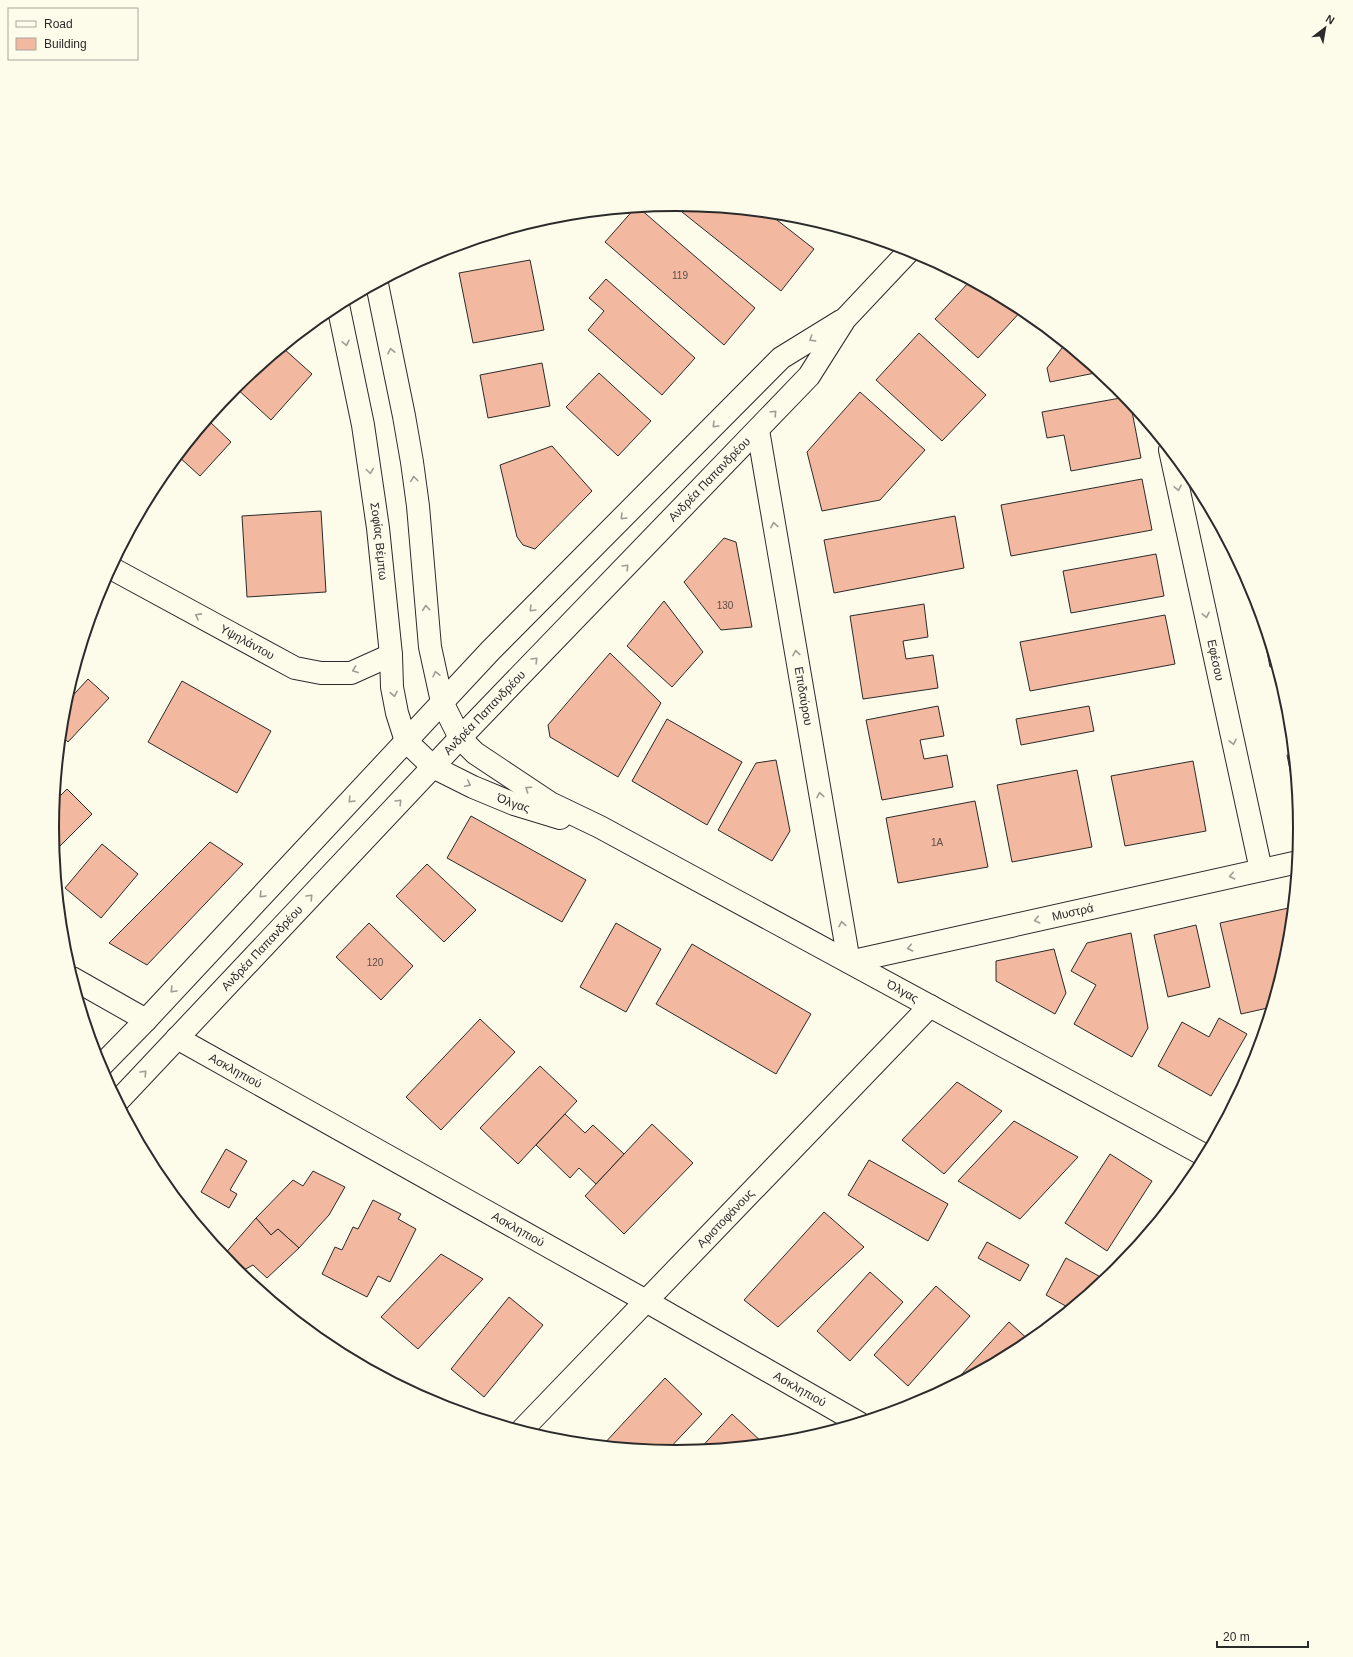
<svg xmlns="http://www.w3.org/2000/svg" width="1353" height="1657" viewBox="0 0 1353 1657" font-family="Arial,sans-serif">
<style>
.building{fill:#f2b8a0;stroke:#2b2b2b}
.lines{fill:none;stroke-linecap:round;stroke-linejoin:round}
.street-casing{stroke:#2b2b2b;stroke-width:24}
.secondary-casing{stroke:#2b2b2b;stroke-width:24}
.street{stroke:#fdfbea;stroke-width:22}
.secondary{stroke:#fdfbea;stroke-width:22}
.oneway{stroke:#9e9d94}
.labels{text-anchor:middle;stroke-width:3;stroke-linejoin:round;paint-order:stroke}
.number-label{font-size:10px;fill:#5d4e48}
.street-label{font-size:12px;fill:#2b2b2b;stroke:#fdfbea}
.rim{fill:none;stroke:#2b2b2b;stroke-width:2}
</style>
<rect width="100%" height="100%" fill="#fdfbea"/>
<!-- building -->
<g class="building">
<polygon points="672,204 768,213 814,249 781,291"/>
<polygon points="635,208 639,208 755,308 724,345 605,242"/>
<polygon points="824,224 836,227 831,231"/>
<polygon points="530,260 544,330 473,343 459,273"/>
<polygon points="606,279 695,358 662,395 588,330 604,311 589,298"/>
<polygon points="970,281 1023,309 978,358 935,319"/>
<polygon points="919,333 986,395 942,441 876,380"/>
<polygon points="1065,344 1100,372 1050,382 1047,368"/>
<polygon points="283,348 312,374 271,420 235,387"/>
<polygon points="542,363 550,406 488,418 480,375"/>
<polygon points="599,373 651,421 618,456 566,407"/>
<polygon points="860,392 925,450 880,500 822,511 807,452"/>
<polygon points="1126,397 1130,401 1141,458 1071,471 1064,435 1047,438 1042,412"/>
<polygon points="208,420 231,442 200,476 178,456"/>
<polygon points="552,446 592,491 535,549 523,545 517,537 500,465"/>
<polygon points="1142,479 1152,530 1011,556 1001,505"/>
<polygon points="321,511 326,592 247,597 242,516"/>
<polygon points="955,516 964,568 834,593 824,540"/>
<polygon points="724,538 736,542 752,627 721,630 684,582"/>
<polygon points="1156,554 1164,596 1071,613 1063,571"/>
<polygon points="664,601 703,652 672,687 627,646"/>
<polygon points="924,604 928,637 903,641 906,659 933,655 938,688 863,699 850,616"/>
<polygon points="1165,615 1175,664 1030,691 1020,642"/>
<polygon points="1263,621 1277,666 1270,667 1261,622"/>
<polygon points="610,653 661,703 618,777 550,737 548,725"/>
<polygon points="88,679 109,698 68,742 61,735 65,704"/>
<polygon points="182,681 271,731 237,793 148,742"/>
<polygon points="1282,682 1289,707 1291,725 1286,726 1278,683"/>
<polygon points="938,706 944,736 920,740 924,759 947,755 953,787 882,800 866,720"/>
<polygon points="1089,706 1094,731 1021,745 1016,719"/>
<polygon points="667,719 742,762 707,825 632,781"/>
<polygon points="1294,754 1300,815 1299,815 1287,755"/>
<polygon points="776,760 790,831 772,861 718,830 756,763"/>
<polygon points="1193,761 1206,831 1125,846 1111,776"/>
<polygon points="1077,770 1092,847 1012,862 997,785"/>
<polygon points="67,789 92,814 54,852 52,828 55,801"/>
<polygon points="975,801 988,867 898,883 886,818"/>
<polygon points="471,816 586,880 562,922 447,858"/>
<polygon points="210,842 243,864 147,965 109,943"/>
<polygon points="102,844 138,874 101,918 65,888"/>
<polygon points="427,864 476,910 444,942 396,896"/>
<polygon points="1293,907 1289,951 1272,1007 1241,1014 1220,923"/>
<polygon points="369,923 413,966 381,1000 336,957"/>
<polygon points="616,923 661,949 626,1012 580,987"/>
<polygon points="1196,925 1210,987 1168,997 1154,935"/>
<polygon points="1131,933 1148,1028 1132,1057 1074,1024 1096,985 1071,971 1087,943"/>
<polygon points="692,944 811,1014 776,1074 656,1004"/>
<polygon points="1054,949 1066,993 1055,1014 996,981 996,961"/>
<polygon points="1219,1018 1247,1034 1211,1096 1158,1066 1182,1022 1209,1037"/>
<polygon points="480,1019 515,1052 441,1130 406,1097"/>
<polygon points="540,1066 577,1101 518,1164 480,1128"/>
<polygon points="957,1082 1002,1111 944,1174 902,1140"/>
<polygon points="565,1114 585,1133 593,1125 624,1154 596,1184 579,1168 570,1178 536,1145"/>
<polygon points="1014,1121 1078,1157 1020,1219 958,1181"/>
<polygon points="652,1124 693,1163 624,1234 585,1196"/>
<polygon points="226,1149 247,1161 230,1190 237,1194 229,1208 201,1192"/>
<polygon points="1110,1154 1152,1181 1107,1251 1065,1223"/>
<polygon points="869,1160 948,1204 928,1241 848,1195"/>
<polygon points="313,1171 345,1187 329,1215 299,1248 278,1229 271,1235 256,1218 293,1180 303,1186"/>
<polygon points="373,1200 401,1214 398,1219 416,1229 390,1282 378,1276 367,1297 322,1274 335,1247 342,1250 353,1227 358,1229"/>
<polygon points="824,1212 864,1247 778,1327 744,1300"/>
<polygon points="256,1218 271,1235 278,1229 299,1248 267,1278 253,1265 240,1272 232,1267 223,1256"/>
<polygon points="987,1242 1029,1265 1020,1281 978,1258"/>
<polygon points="441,1254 483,1279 418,1349 381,1317"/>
<polygon points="1066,1258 1106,1280 1071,1309 1046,1295"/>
<polygon points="870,1272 903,1302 850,1361 817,1331"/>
<polygon points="936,1286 970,1316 908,1386 874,1355"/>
<polygon points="509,1297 543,1325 484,1397 451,1369"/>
<polygon points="1009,1322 1031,1342 1023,1348 951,1386"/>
<polygon points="665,1378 702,1414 666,1452 602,1446"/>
<polygon points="732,1414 764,1444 698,1451"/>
</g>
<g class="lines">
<defs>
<g id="street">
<path id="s1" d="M758,430L849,962L1298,862"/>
<path id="s2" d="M1170,450L1261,870"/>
<path id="s3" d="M111,568L295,668L321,673H351L391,655"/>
<polyline points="72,978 146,1020"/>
<path id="s4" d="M177,1038L646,1301L859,1423"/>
<path id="s5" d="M521,1431L930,1006"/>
</g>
<g id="secondary">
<path id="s6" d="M377,284L404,416L412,462L418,506L430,647L442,702L460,738L475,753L550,803L600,827L1206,1156"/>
<path id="s7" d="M338,305L363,425L378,528L391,655L392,687L397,713L406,741L433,767L473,787L514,804L560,818"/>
<polyline points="100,1067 146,1020 491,650 781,358 841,321"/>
<path id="s8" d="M118,1101L460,738L809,376L845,319L910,250"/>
</g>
</defs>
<!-- street casing -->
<use href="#street" class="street-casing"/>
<!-- secondary casing -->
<use href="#secondary" class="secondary-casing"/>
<!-- street -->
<use href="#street" class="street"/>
<!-- secondary -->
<use href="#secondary" class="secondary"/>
</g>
<!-- one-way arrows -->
<defs><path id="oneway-chevron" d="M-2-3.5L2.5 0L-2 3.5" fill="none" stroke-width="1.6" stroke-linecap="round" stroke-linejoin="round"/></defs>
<g class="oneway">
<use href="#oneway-chevron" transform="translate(812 339) rotate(148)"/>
<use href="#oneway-chevron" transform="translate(346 343) rotate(78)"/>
<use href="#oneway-chevron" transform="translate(391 351) rotate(-102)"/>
<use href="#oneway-chevron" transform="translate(774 413) rotate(-46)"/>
<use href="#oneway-chevron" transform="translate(715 425) rotate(135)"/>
<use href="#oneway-chevron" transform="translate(370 471) rotate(82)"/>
<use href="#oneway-chevron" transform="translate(414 479) rotate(-97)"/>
<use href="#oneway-chevron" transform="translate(1178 488) rotate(78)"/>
<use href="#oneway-chevron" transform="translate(623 517) rotate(135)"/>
<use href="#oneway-chevron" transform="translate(774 525) rotate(-100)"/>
<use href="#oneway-chevron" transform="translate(626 567) rotate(-46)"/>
<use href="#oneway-chevron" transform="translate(426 608) rotate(-95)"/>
<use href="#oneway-chevron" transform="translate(532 609) rotate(135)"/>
<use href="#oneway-chevron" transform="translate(1206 615) rotate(78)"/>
<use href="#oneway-chevron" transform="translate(198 616) rotate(-152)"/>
<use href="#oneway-chevron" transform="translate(796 653) rotate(-100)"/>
<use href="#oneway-chevron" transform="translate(535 660) rotate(-46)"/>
<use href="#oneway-chevron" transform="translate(355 670) rotate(160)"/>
<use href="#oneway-chevron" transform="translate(436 674) rotate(-103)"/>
<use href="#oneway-chevron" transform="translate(394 694) rotate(79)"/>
<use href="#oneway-chevron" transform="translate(1233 742) rotate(78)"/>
<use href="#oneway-chevron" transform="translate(468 784) rotate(26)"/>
<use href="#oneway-chevron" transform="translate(528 789) rotate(-146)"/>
<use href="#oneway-chevron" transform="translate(820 795) rotate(-100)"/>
<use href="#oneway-chevron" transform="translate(351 800) rotate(133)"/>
<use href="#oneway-chevron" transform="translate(399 802) rotate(-46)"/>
<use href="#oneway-chevron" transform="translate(1232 876) rotate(167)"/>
<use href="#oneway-chevron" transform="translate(262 895) rotate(133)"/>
<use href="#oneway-chevron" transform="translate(310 897) rotate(-47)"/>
<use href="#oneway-chevron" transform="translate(1037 920) rotate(168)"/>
<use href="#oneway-chevron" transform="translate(842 924) rotate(-100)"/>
<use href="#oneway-chevron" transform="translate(910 948) rotate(168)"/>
<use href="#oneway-chevron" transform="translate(173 990) rotate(133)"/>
<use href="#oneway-chevron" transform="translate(144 1073) rotate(-47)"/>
</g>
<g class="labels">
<!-- number labels -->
<g class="number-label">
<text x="680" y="279">119</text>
<text x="725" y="609">130</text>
<text x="937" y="846">1Α</text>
<text x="375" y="966">120</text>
</g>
<!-- street labels -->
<g class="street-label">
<text dy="4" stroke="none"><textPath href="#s8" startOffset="858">Ανδρέα Παπανδρέου</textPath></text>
<text dy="4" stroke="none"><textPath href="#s7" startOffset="240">Σοφίας Βέμπω</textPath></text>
<text dy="4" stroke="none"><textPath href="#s3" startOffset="155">Υψηλάντου</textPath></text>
<text dy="4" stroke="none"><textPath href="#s2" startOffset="215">Εφέσου</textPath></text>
<text dy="4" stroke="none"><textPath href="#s1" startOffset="270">Επιδαύρου</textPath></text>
<text dy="4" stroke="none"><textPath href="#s8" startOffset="534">Ανδρέα Παπανδρέου</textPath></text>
<text dy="4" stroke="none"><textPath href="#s7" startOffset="568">Όλγας</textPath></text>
<text dy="4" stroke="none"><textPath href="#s1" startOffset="769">Μυστρά</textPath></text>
<text dy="4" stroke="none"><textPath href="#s8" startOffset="210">Ανδρέα Παπανδρέου</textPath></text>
<text dy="4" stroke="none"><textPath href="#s6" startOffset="975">Όλγας</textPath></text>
<text dy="4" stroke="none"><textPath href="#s4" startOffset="67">Ασκληπιού</textPath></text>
<text dy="4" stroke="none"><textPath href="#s5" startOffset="295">Αριστοφάνους</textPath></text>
<text dy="4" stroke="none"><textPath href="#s4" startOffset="391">Ασκληπιού</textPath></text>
<text dy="4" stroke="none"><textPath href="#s4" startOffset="715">Ασκληπιού</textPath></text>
</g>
</g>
<!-- crop -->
<path d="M0 0H1353V1657H0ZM59 828a617 617 0 1 1 1234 0a617 617 0 1 1-1234 0Z" fill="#fdfbea" fill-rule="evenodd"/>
<path class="rim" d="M59 828a617 617 0 1 1 1234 0a617 617 0 1 1-1234 0Z"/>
<!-- legend -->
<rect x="8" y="8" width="130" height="52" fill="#fdfbea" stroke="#a9a89e"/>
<rect x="16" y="21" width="20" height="6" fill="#fdfbea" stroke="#a9a89e"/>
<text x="44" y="28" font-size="12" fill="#2b2b2b">Road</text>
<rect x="16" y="38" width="20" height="12" fill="#f2b8a0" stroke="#a9a89e"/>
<text x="44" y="48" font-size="12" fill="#2b2b2b">Building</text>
<!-- north arrow -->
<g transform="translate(1325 28) rotate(31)" stroke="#fdfbea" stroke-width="3" paint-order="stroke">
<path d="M0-3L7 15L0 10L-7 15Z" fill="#2b2b2b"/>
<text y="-6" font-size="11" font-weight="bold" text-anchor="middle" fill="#2b2b2b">N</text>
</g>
<!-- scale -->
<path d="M1217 1641v6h91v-6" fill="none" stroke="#2b2b2b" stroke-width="2"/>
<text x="1223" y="1641" font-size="12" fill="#2b2b2b" stroke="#fdfbea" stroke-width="3" paint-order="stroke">20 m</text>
</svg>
